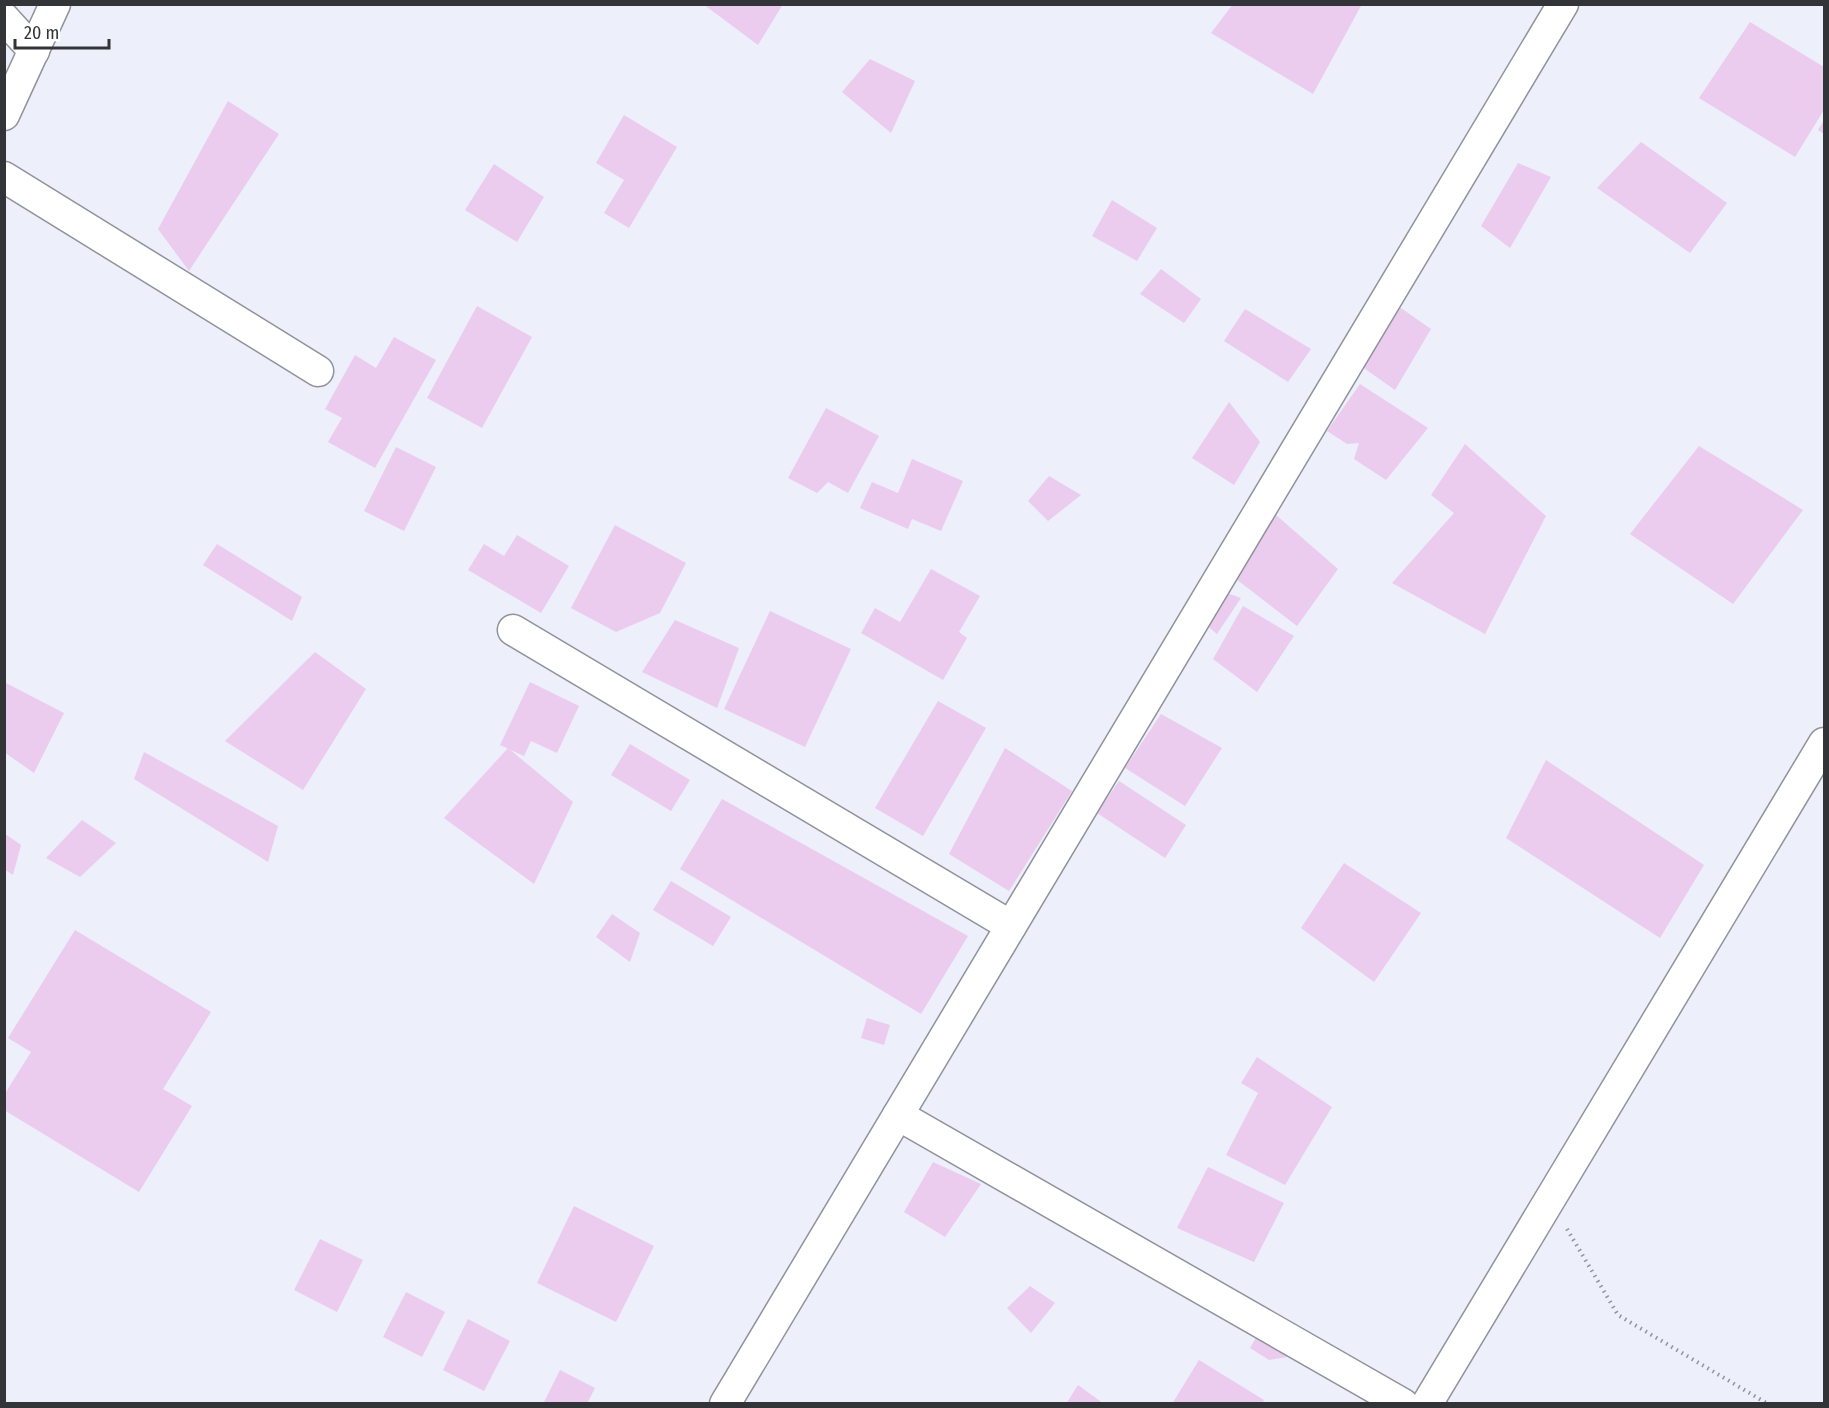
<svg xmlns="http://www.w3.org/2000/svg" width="1829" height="1408" viewBox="0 0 1829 1408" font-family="'Fira Sans Condensed',sans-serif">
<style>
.building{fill:#ebccef}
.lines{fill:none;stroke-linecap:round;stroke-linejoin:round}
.minor-casing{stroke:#90929c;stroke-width:33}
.path{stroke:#92949c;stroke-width:4;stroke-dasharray:1.5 4.5;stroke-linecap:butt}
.minor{stroke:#fff;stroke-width:30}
</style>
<rect width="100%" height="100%" fill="#edeffa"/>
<!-- building -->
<g class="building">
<polygon points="703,4 783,4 758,45"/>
<polygon points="1233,4 1362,4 1313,94 1211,33"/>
<polygon points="1750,22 1824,67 1824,110 1795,157 1699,98"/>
<polygon points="870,59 915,81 891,133 842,92"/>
<polygon points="228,101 279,134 189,271 158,229"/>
<polygon points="624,115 677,147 629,228 604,213 624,180 596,163"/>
<polygon points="1824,120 1824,134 1818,130"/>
<polygon points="1641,142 1727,203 1690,253 1597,188"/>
<polygon points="1518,163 1551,177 1510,248 1481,226"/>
<polygon points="494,164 544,197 517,242 465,210"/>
<polygon points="1112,200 1157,228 1137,261 1092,236"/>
<polygon points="1161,269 1201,299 1184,323 1140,294"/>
<polygon points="477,306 532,337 482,428 427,398"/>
<polygon points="1398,306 1431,329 1395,390 1358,364"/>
<polygon points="1245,309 1311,349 1288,382 1224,341"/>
<polygon points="394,337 436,360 375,468 328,442 342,418 325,409 355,355 376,368"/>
<polygon points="1360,384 1428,428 1386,480 1354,459 1359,443 1347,444 1327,431"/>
<polygon points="1229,402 1260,442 1234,485 1192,458"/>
<polygon points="826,408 879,436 848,493 828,482 817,493 788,478"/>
<polygon points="1465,444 1546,516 1485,634 1392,583 1454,513 1431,495"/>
<polygon points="1699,446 1803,510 1733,604 1630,534"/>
<polygon points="396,447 436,467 404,531 364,511"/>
<polygon points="912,459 963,481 941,531 912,519 908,529 860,508 872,482 898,493"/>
<polygon points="1049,476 1081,495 1048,521 1028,501"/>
<polygon points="1276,515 1338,569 1297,626 1236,579"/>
<polygon points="615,525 686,563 660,613 616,632 571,608"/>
<polygon points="517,535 569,566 541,613 468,570 484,544 504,556"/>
<polygon points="217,544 302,597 292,621 203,565"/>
<polygon points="931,569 980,596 959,632 967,638 943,680 861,633 875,608 900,622"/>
<polygon points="1221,591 1241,598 1217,634 1204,623"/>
<polygon points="1243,606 1294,636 1257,692 1213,659"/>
<polygon points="770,611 851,649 805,747 724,709"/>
<polygon points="675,620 739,648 717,708 642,672"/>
<polygon points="315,652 366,689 303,790 225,741"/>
<polygon points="4,682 64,713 34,773 4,752"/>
<polygon points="530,682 579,706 557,753 531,741 524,756 500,745"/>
<polygon points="938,701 986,728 923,836 875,808"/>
<polygon points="1161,714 1222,748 1185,806 1125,768"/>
<polygon points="630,744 690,780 671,811 611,775"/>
<polygon points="508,748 573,802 534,884 444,818"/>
<polygon points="1005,748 1072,791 1009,891 949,854"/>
<polygon points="144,752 278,826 268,862 134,779"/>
<polygon points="1546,760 1704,865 1660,938 1506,838"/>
<polygon points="1119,781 1186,825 1165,858 1097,813"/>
<polygon points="722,799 968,936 921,1014 680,869"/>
<polygon points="82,820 116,843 80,877 46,858"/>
<polygon points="4,833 21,845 13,875 4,869"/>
<polygon points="1344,863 1421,913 1374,982 1301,928"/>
<polygon points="671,881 731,917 713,946 653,910"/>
<polygon points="612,914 640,933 630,962 596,937"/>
<polygon points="75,930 211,1012 163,1089 192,1106 139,1192 4,1110 4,1095 31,1052 8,1038"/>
<polygon points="867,1018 890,1025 884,1045 861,1038"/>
<polygon points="1257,1057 1332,1107 1285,1185 1226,1155 1258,1093 1241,1083"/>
<polygon points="933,1162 981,1184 945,1237 904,1212"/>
<polygon points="1208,1167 1284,1203 1254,1262 1177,1228"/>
<polygon points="574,1206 654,1246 616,1322 537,1283"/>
<polygon points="320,1239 363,1260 337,1312 294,1290"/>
<polygon points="1030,1286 1055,1303 1031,1333 1007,1308"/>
<polygon points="406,1292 445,1312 422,1357 383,1337"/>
<polygon points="468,1319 510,1341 484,1391 443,1370"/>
<polygon points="1257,1336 1294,1356 1269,1360 1250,1348"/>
<polygon points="1199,1360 1264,1400 1262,1404 1172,1404"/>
<polygon points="560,1370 595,1388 587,1404 543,1404"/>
<polygon points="1078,1385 1104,1404 1066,1404"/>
</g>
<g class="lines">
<defs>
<g id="minor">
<polyline points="4,18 34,51"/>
<polyline points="4,115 55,4"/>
<polyline points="4,177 318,371"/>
<polyline points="513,630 1011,926"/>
<polyline points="898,1115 1403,1404"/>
<polyline points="725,1404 1563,4"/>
<polyline points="1427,1404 1824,743"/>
</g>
</defs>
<!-- minor casing -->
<use href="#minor" class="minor-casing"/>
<!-- path -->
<polyline class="path" points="1567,1229 1618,1315 1768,1404"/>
<!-- minor -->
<use href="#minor" class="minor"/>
</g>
<!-- border -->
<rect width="1829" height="1408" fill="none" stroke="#333438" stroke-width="12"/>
<!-- scale -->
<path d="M15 39v9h94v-9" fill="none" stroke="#333438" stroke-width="3"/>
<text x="24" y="39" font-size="18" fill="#333438" stroke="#ffffff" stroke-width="4.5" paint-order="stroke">20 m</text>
</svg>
